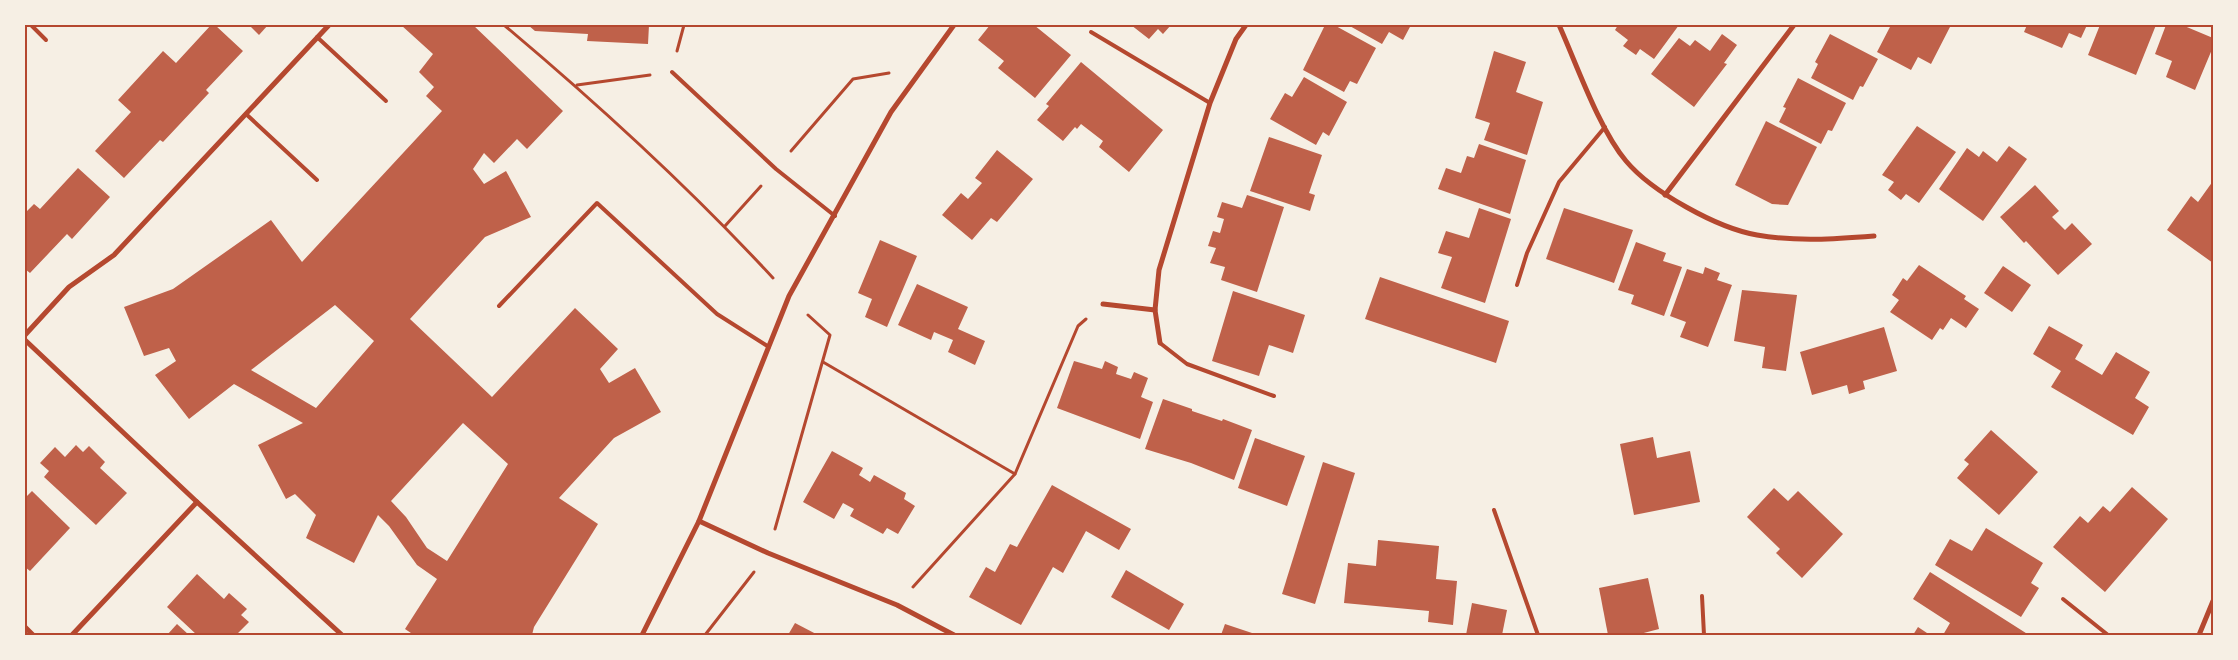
<svg xmlns="http://www.w3.org/2000/svg" width="2238" height="660" viewBox="0 0 2238 660" font-family="Poppins,sans-serif">
<style>
.building{fill:#bf614a;fill-rule:evenodd}
.lines{fill:none;stroke-linecap:round;stroke-linejoin:round}
.path{stroke:#b5482f;stroke-width:3}
.service{stroke:#b5482f;stroke-width:4}
.minor{stroke:#b5482f;stroke-width:5}
.neatline{fill:none;stroke:#b5482f;stroke-width:2}
</style>
<rect width="100%" height="100%" fill="#f6efe4"/>
<!-- building -->
<g class="building">
<polygon points="211,25 215,25 243,51 206,90 209,93 163,142 160,140 124,178 95,151 131,112 118,100 163,51 176,63"/>
<polygon points="249,25 268,25 259,35"/>
<path d="M401,25H473L563,111L527,149L517,139L494,163L484,153L473,169L484,184L506,171L531,217L485,237L410,319L492,397L575,308L618,349L600,369L609,383L635,368L661,412L614,438L559,498L598,524L534,627L532,635H414L405,629L437,579L417,565L389,526L378,515L354,563L306,538L316,515L295,494L286,499L258,445L303,423L234,384L189,419L155,375L176,361L169,348L144,356L124,307L173,289L271,220L302,262L442,111L426,96L434,87L419,72L433,54ZM335,305L374,341L316,408L251,370ZM463,423L508,464L447,561L427,548L406,517L391,501Z"/>
<polygon points="528,25 649,25 648,44 587,41 588,34 535,31"/>
<polygon points="990,25 1034,25 1071,55 1035,98 998,68 1004,61 978,40"/>
<polygon points="1131,25 1171,25 1163,34 1158,29 1149,39"/>
<polygon points="1325,25 1334,25 1376,48 1357,84 1350,81 1344,92 1303,70"/>
<polygon points="1348,25 1411,25 1403,40 1389,32 1382,44"/>
<polygon points="1618,25 1679,25 1654,59 1640,49 1636,55 1623,46 1628,40 1615,30"/>
<polygon points="1891,25 1951,25 1931,64 1918,57 1911,70 1877,52"/>
<polygon points="2027,25 2087,25 2081,38 2069,33 2062,48 2024,32"/>
<polygon points="2100,25 2156,25 2136,75 2088,55"/>
<polygon points="2166,25 2182,25 2213,38 2213,47 2195,90 2166,77 2172,61 2155,54"/>
<polygon points="1722,34 1737,45 1724,63 1727,64 1694,107 1651,74 1679,38 1690,46 1695,40 1710,51"/>
<polygon points="1830,34 1878,59 1863,87 1860,86 1853,100 1811,78 1818,64 1815,62"/>
<polygon points="1494,51 1526,62 1516,92 1543,102 1527,155 1484,140 1490,123 1475,118"/>
<polygon points="1081,62 1163,130 1129,172 1099,147 1103,141 1081,124 1077,129 1075,127 1063,141 1037,120 1049,106 1046,104"/>
<polygon points="1304,77 1347,102 1329,136 1323,132 1316,145 1270,119 1285,93 1292,97"/>
<polygon points="1798,78 1846,103 1832,131 1828,130 1821,144 1779,122 1786,108 1783,107"/>
<polygon points="1766,121 1817,147 1788,205 1772,204 1735,185"/>
<polygon points="1917,126 1956,152 1919,203 1906,194 1901,200 1888,190 1894,182 1882,175"/>
<polygon points="1269,137 1322,155 1309,193 1315,195 1310,211 1250,191"/>
<polygon points="1479,144 1526,160 1510,214 1438,189 1446,168 1461,173 1467,156 1474,158"/>
<polygon points="2009,146 2027,159 1983,221 1939,189 1967,148 1979,157 1983,151 1997,162"/>
<polygon points="997,150 1033,179 997,222 991,218 972,240 942,215 961,193 968,199 982,183 975,178"/>
<polygon points="78,168 110,197 72,239 67,234 30,273 25,269 25,213 34,204 40,209"/>
<polygon points="2213,181 2213,263 2167,230 2191,196 2198,202"/>
<polygon points="2035,185 2059,211 2052,217 2065,230 2072,223 2092,244 2058,275 2026,241 2024,243 2000,217"/>
<polygon points="1247,195 1284,207 1257,292 1221,280 1225,267 1210,263 1216,248 1208,246 1213,231 1220,233 1224,219 1217,217 1222,202 1242,208"/>
<polygon points="1479,208 1511,219 1485,303 1441,288 1452,257 1438,253 1446,231 1469,238"/>
<polygon points="1564,208 1633,230 1614,283 1546,259"/>
<polygon points="880,240 917,256 887,327 865,317 872,299 858,293"/>
<polygon points="1636,242 1666,253 1663,261 1682,267 1664,316 1631,304 1634,295 1618,290"/>
<polygon points="1919,265 1966,296 1964,299 1979,309 1966,328 1951,318 1943,330 1940,328 1932,340 1890,312 1899,300 1892,295 1903,278 1907,281"/>
<polygon points="2003,266 2031,285 2012,312 1984,293"/>
<polygon points="1705,267 1720,273 1717,280 1732,285 1708,347 1680,337 1686,322 1670,316 1687,269 1703,274"/>
<polygon points="1380,277 1509,321 1496,363 1365,319"/>
<polygon points="917,284 968,307 958,329 985,341 975,365 948,352 953,340 934,332 931,340 898,325"/>
<polygon points="1742,290 1797,295 1786,371 1762,368 1765,347 1734,341"/>
<polygon points="1233,291 1305,315 1293,353 1269,345 1259,376 1212,361"/>
<polygon points="2049,326 2083,345 2075,359 2102,375 2116,352 2150,372 2135,398 2149,407 2133,435 2051,387 2061,371 2033,354"/>
<polygon points="1884,327 1897,371 1863,381 1865,389 1849,394 1847,385 1812,395 1800,352"/>
<polygon points="1074,361 1102,369 1105,361 1118,367 1116,374 1131,379 1134,372 1148,378 1141,397 1153,402 1140,439 1057,408"/>
<polygon points="1163,399 1192,409 1192,411 1222,421 1223,419 1252,430 1234,480 1191,463 1145,449"/>
<polygon points="1991,430 2038,472 1999,515 1957,478 1969,464 1964,460"/>
<polygon points="1653,437 1657,458 1690,451 1700,502 1634,515 1620,444"/>
<polygon points="1255,438 1305,456 1287,506 1238,488"/>
<polygon points="76,445 83,452 89,446 105,462 100,468 127,493 96,525 44,477 49,471 40,463 55,447 65,457"/>
<polygon points="832,451 863,468 859,475 870,482 874,475 906,493 904,499 915,506 898,534 887,528 883,534 850,516 854,509 843,503 834,519 803,502"/>
<polygon points="1323,462 1355,473 1315,604 1282,594"/>
<polygon points="1052,485 1131,529 1119,550 1086,531 1063,573 1053,567 1021,625 969,597 986,567 995,572 1010,544 1017,547"/>
<polygon points="2132,487 2168,519 2105,592 2053,547 2080,516 2088,523 2103,506 2110,512"/>
<polygon points="1774,488 1788,501 1798,491 1843,534 1802,578 1776,553 1780,549 1747,517"/>
<polygon points="32,491 70,528 30,571 25,567 25,498"/>
<polygon points="1986,528 2043,563 2031,583 2039,588 2021,617 1935,565 1950,539 1972,551"/>
<polygon points="1378,540 1439,546 1436,579 1457,581 1453,625 1428,622 1429,611 1344,603 1348,563 1376,566"/>
<polygon points="1126,570 1184,604 1169,630 1111,597"/>
<polygon points="1930,572 2029,635 1943,635 1950,623 1913,599"/>
<polygon points="197,574 224,599 229,593 247,609 241,615 249,622 237,634 239,635 197,635 167,607"/>
<polygon points="1648,578 1659,629 1636,635 1608,635 1599,588"/>
<polygon points="1472,603 1507,610 1502,635 1466,635"/>
<polygon points="795,623 818,635 788,635"/>
<polygon points="177,624 189,635 167,635"/>
<polygon points="1225,624 1258,635 1221,635"/>
<polygon points="1918,627 1930,635 1913,635"/>
</g>
<g class="lines">
<!-- path -->
<g class="path">
<path d="M504,25C598,104 689,187 773,278"/>
<polyline points="677,51 684,25"/>
<polyline points="577,85 650,75"/>
<polyline points="791,151 853,79 889,73"/>
<polyline points="725,226 761,186"/>
<polyline points="823,362 1015,474"/>
<polyline points="775,529 830,335 808,315"/>
<polyline points="913,587 1015,474 1078,326 1086,319"/>
<polyline points="705,635 754,572"/>
</g>
<!-- service -->
<g class="service">
<polyline points="31,25 46,40"/>
<polyline points="1091,32 1210,103"/>
<polyline points="317,37 386,101"/>
<polyline points="672,72 776,169 835,216"/>
<polyline points="246,114 317,180"/>
<polyline points="1517,285 1527,253 1559,182 1605,127"/>
<polyline points="499,306 597,203 717,314 769,347"/>
<polyline points="1160,343 1187,364 1274,396"/>
<polyline points="1494,510 1538,635"/>
<polyline points="1702,596 1704,635"/>
<polyline points="2063,599 2108,635"/>
</g>
<!-- minor -->
<g class="minor">
<path d="M1559,25C1577,65 1599,129 1626,161C1652,192 1717,228 1757,235C1796,242 1836,239 1874,236"/>
<polyline points="1665,195 1794,25"/>
<polyline points="1103,304 1155,310"/>
<polyline points="25,335 69,287 114,255 329,25"/>
<polyline points="25,340 197,502 342,635"/>
<polyline points="1160,343 1155,310 1159,270 1210,103 1236,39 1246,25"/>
<polyline points="699,521 768,553 897,605 954,635"/>
<polyline points="25,627 33,635"/>
<polyline points="72,635 197,502"/>
<polyline points="642,635 699,521 789,296 891,112 954,25"/>
<polyline points="2199,635 2213,601"/>
</g>
</g>
<!-- border -->
<rect width="2238" height="660" fill="none" stroke="#f6efe4" stroke-width="52"/>
<rect x="26" y="26" width="2186" height="608" class="neatline"/>
</svg>
